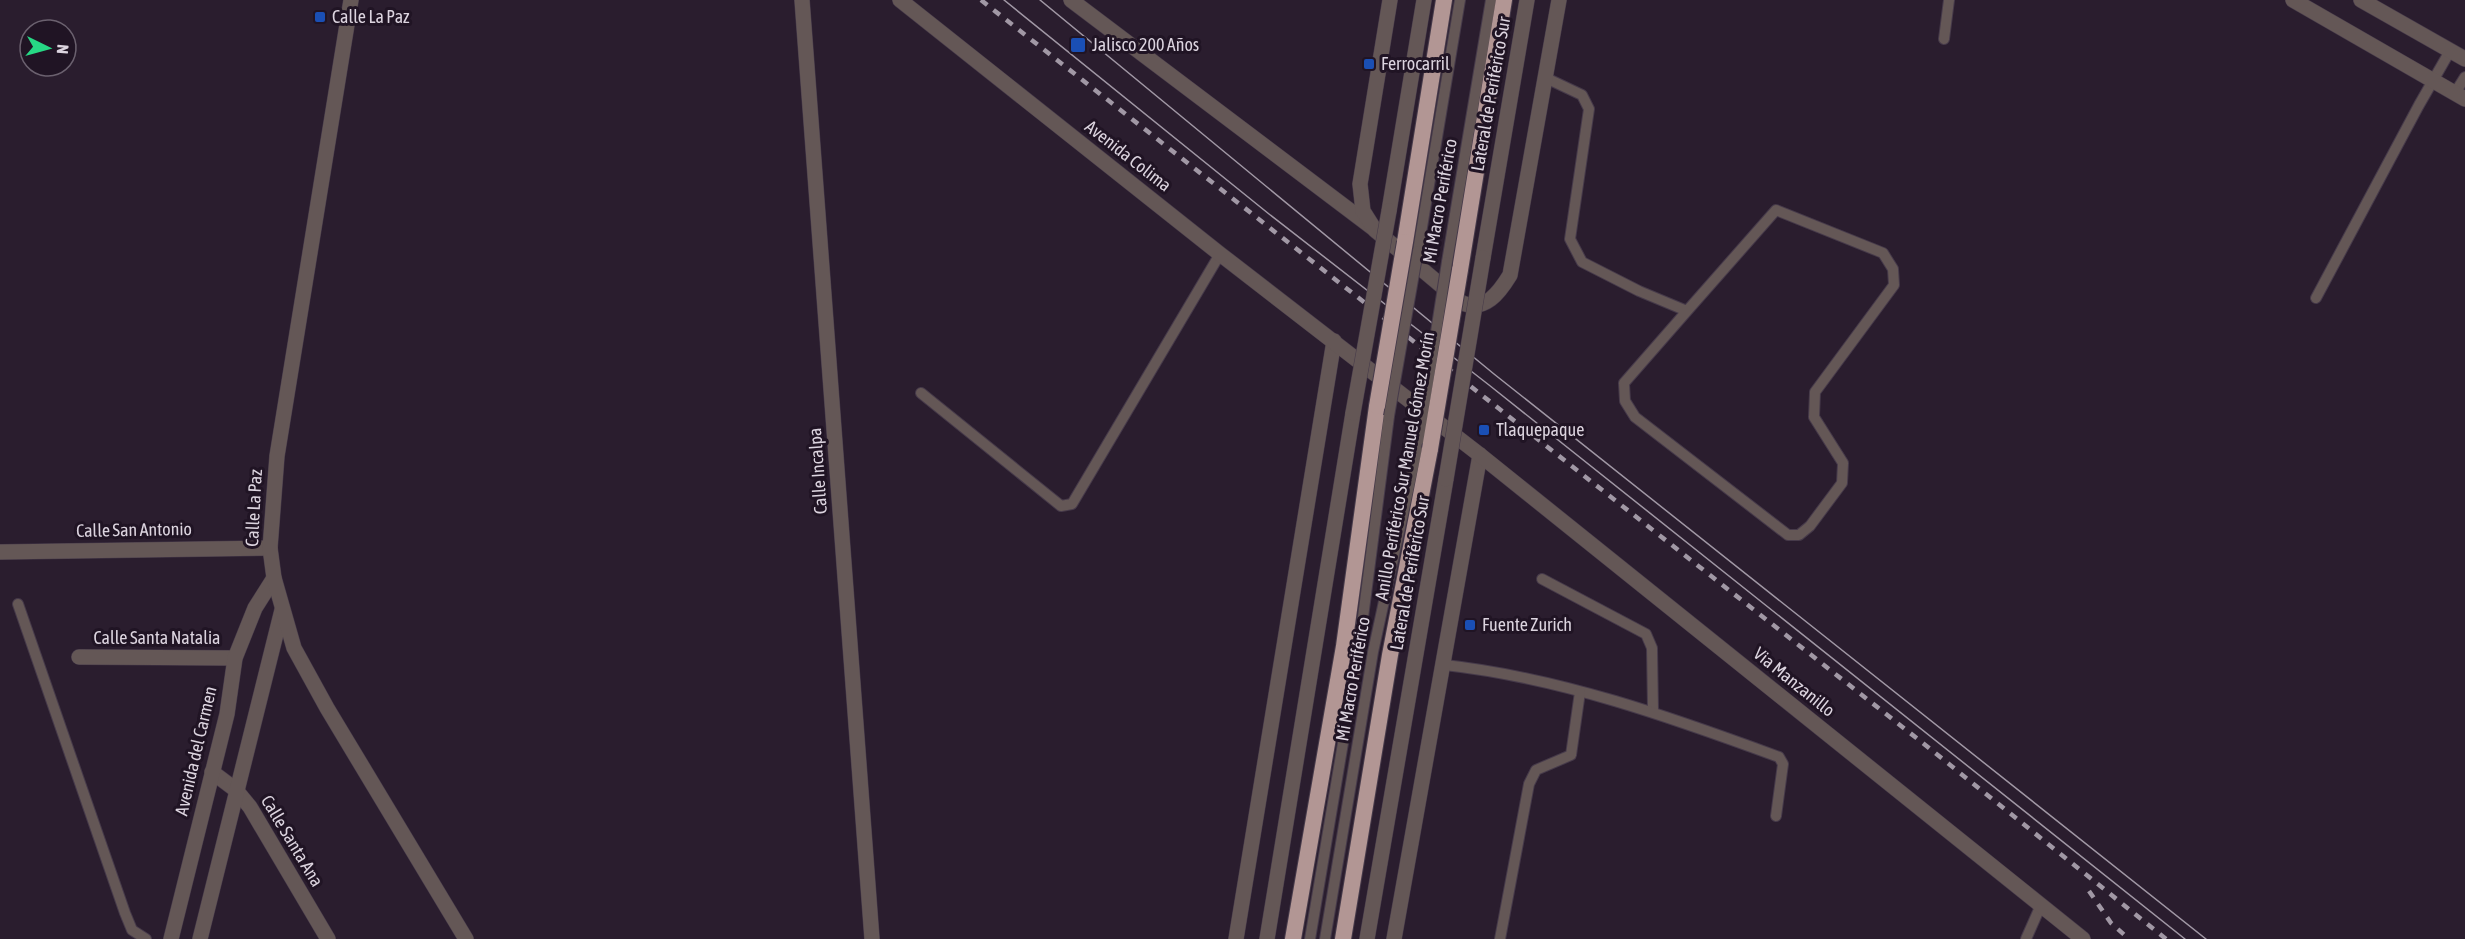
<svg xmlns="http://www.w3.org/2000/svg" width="2465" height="939" viewBox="0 0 2465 939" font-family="'Asap Condensed',sans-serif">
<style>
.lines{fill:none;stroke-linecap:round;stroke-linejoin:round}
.service-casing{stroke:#463a4a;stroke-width:12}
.minor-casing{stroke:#463a4a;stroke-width:16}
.tertiary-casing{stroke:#463a4a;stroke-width:16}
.trunk-casing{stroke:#463a4a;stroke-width:18}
.service{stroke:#645756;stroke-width:10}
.minor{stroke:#645756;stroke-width:15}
.tertiary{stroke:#645756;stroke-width:15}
.trunk{stroke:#b29694;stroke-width:16}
.tram{stroke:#a198a5;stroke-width:1.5}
.rail{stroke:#a198a5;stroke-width:4.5;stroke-dasharray:8 8;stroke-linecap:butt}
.service-bridge-casing{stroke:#463a4a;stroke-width:12;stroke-linecap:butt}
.tertiary-bridge-casing{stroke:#463a4a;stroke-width:16;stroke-linecap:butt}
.trunk-bridge-casing{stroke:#463a4a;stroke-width:18;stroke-linecap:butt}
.service-bridge{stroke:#645756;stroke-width:10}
.tertiary-bridge{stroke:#645756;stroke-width:15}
.trunk-bridge{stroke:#b29694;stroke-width:16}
.transit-dot{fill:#1a4fb4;stroke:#201424;stroke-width:2}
.labels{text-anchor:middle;stroke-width:6;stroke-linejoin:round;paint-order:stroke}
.poi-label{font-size:18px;fill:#dcd4df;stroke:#201424;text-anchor:start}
.street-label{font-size:18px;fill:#dcd4df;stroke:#201424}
</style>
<rect width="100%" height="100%" fill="#2a1d2e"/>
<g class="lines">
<defs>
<g id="service">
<polyline points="1944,39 1949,0"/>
<polyline points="1546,78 1582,95 1589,109 1570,239 1582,262 1639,291 1687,311 1776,210 1883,253 1893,269 1894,285 1815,392 1814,417 1843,463 1842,483 1810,526 1799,535 1788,535 1635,417 1625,401 1624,383 1687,311"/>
<polyline points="2455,93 2465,77"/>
<polyline points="1418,251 1460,0"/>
<polyline points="1447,262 1491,0"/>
<polyline points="2316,298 2419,105 2450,51"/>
<polyline points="921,393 1061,506 1072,504 1220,254"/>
<polyline points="1542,579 1646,634 1652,648 1653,710"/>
<polyline points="18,604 125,913 132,930 146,939"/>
<path d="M1445,665C1561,678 1670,717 1779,757L1783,764L1776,816"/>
<polyline points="1310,939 1359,648 1389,416"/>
<polyline points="1325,939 1373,652 1419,440"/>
<polyline points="1500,939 1529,784 1536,770 1571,755 1580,692"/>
<polyline points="2026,939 2041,905"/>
</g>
<g id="minor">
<polyline points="1071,0 1373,228"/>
<polyline points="0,552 270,548"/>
<polyline points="79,657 235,658"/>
<polyline points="212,772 236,790 250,807 328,939"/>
<polyline points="171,939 227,714 235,658 255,608 274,578"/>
<polyline points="200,939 282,610"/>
<polyline points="1236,939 1334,341"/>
<polyline points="1394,939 1480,455"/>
</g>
<g id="tertiary">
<polyline points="351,0 277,456 270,548 274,578 294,648 327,708 466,939"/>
<polyline points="802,0 872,939"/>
<polyline points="900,0 1220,254 1480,455 2083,939"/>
<path d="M1390,0L1360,184L1363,211L1375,230L1462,303C1485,312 1499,293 1510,275L1559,0"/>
<polyline points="2293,0 2465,99"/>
<polyline points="2361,0 2465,59"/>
<polyline points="1389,211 1424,0"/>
<polyline points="1483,258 1527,0"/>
<polyline points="1267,939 1353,413"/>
<polyline points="1367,939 1446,479"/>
</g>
<g id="trunk">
<polyline points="1405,242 1444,0"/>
<polyline points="1460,270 1504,0"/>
<polyline points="1293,939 1344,646 1377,406"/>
<polyline points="1343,939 1390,655 1430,449"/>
</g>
</defs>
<!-- service casing -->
<use href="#service" class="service-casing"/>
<!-- minor casing -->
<use href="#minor" class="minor-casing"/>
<!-- tertiary casing -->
<use href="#tertiary" class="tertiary-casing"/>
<!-- trunk casing -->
<use href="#trunk" class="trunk-casing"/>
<!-- service -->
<use href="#service" class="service"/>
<!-- minor -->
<use href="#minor" class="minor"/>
<!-- tertiary -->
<use href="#tertiary" class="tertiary"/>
<!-- trunk -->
<use href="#trunk" class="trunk"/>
<!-- tram -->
<g class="tram">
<polyline points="1004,0 1269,214 1489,385 2185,939"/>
<polyline points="1040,0 1494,374 2206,939"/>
</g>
<!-- rail -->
<g class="rail">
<polyline points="981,0 1924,744 2166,939"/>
<polyline points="2089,891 2111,923 2129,939"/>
</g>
<defs>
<g id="service-bridge">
<polyline points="1389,416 1418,251"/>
<polyline points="1419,440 1447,262"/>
</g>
<g id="tertiary-bridge">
<polyline points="1353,413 1389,211"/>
<polyline points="1446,479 1483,258"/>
</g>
<g id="trunk-bridge">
<polyline points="1377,406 1405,242"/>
<polyline points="1430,449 1460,270"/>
</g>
</defs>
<!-- service-bridge casing -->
<use href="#service-bridge" class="service-bridge-casing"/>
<!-- tertiary-bridge casing -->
<use href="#tertiary-bridge" class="tertiary-bridge-casing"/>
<!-- trunk-bridge casing -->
<use href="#trunk-bridge" class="trunk-bridge-casing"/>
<!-- service-bridge -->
<use href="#service-bridge" class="service-bridge"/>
<!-- tertiary-bridge -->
<use href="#tertiary-bridge" class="tertiary-bridge"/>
<!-- trunk-bridge -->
<use href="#trunk-bridge" class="trunk-bridge"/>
</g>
<!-- markers -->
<g class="transit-dot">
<rect x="314" y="11" width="12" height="12" rx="3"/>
<rect x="1070" y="37" width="16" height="16" rx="3"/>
<rect x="1363" y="58" width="12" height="12" rx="3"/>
<rect x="1478" y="424" width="12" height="12" rx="3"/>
<rect x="1464" y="619" width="12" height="12" rx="3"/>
</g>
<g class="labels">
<!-- poi labels -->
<g class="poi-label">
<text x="332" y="23">Calle La Paz</text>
<text x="1092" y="51">Jalisco 200 Años</text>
<text x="1381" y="70">Ferrocarril</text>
<text x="1496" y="436">Tlaquepaque</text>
<text x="1482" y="631">Fuente Zurich</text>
</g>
<!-- street labels -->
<g class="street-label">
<text transform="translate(1491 94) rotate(-80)" y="6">Lateral de Periférico Sur</text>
<text transform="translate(1128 156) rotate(38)" y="6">Avenida Colima</text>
<text transform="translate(1440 201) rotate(-80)" y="6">Mi Macro Periférico</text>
<text transform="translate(1405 466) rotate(-80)" y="6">Anillo Periférico Sur Manuel Gómez Morín</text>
<text transform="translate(818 471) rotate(-94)" y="6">Calle Incalpa</text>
<text transform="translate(254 508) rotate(-87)" y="6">Calle La Paz</text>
<text transform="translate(134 530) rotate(-1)" y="6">Calle San Antonio</text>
<text transform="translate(1410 573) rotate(-80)" y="6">Lateral de Periférico Sur</text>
<text x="157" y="644">Calle Santa Natalia</text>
<text transform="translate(1353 679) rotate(-80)" y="6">Mi Macro Periférico</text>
<text transform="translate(1794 682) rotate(39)" y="6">Via Manzanillo</text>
<text transform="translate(196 751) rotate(-77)" y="6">Avenida del Carmen</text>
<text transform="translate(292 841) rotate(59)" y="6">Calle Santa Ana</text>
</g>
</g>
<!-- north arrow -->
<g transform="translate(48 48) rotate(95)"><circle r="28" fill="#201424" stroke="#6b616f" stroke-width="1.5"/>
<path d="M0-4.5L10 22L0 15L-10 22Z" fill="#27d885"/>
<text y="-9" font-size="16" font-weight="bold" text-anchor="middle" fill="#dcd4df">N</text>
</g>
</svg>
